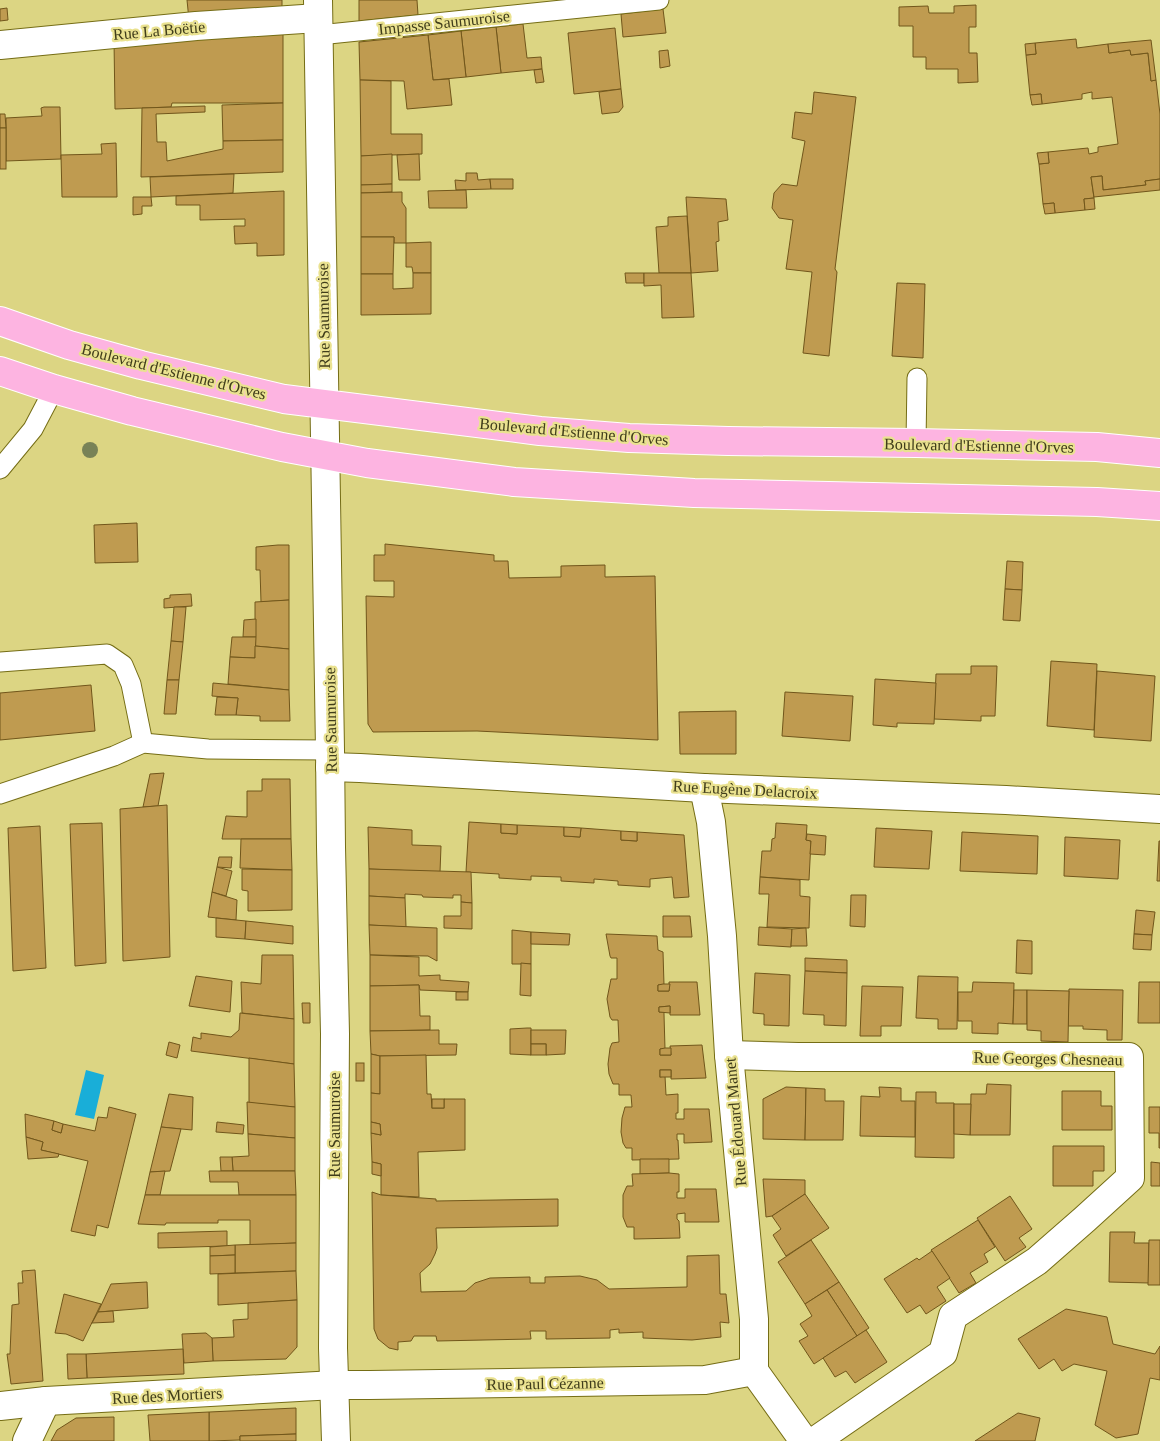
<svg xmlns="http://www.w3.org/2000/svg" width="1160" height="1441" viewBox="0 0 1160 1441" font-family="Georgia,serif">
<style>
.water{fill:#19aed8}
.building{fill:#bf9b50;stroke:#71561b}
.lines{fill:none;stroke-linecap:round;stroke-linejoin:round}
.service-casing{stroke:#756d15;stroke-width:21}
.minor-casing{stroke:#756d15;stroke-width:30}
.secondary-casing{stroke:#756d15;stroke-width:30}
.primary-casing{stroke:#fff;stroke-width:30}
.service{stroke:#fff;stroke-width:19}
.minor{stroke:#fff;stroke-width:28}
.secondary{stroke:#fff;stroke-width:28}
.primary{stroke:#fdb4e1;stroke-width:28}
.tree{fill:#788257}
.labels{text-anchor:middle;stroke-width:4.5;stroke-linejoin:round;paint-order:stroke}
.street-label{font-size:16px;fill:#403d1b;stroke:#eae290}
</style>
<rect width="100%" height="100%" fill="#dcd583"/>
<!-- water -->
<polygon class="water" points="86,1070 104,1075 94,1119 75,1115"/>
<!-- building -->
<g class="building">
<polygon points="187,0 282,0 282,12 189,20"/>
<polygon points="359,0 417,0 418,15 359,21"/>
<polygon points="976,5 976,27 969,27 969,53 977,53 978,82 958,83 958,69 926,69 926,57 913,57 913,26 899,26 899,7 928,6 929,13 954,13 954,6"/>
<polygon points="7,8 8,20 0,21 0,9"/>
<polygon points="663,9 666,33 623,37 621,14"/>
<polygon points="523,24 527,58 541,57 542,69 501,73 496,27"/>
<polygon points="496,27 501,73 466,77 461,31"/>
<polygon points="283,28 283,103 172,103 171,107 115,109 114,41"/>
<polygon points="615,28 621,89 574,94 568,33"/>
<polygon points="461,31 466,77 433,80 428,35"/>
<polygon points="428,35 433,80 449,79 452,105 407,109 404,81 360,80 359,42"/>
<polygon points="1076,39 1077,48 1108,44 1109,53 1130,50 1131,55 1148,53 1151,81 1156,80 1160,114 1160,179 1145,181 1146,185 1103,190 1102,176 1091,177 1094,198 1084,199 1085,210 1055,213 1054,203 1043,204 1039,164 1049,163 1048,152 1088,148 1089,154 1098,152 1098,147 1118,144 1112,97 1092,99 1092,92 1082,94 1082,99 1042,104 1041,94 1030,95 1026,55 1036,54 1035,43"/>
<polygon points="1151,40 1156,80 1151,81 1148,53 1131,55 1130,50 1109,53 1108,44"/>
<polygon points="1035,43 1036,54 1026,55 1025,44"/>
<polygon points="668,50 670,66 660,68 659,51"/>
<polygon points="542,69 544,82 536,83 534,70"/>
<polygon points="360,80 391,81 391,134 422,134 422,154 361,156"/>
<polygon points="621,89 623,107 619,112 602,114 599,92"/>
<polygon points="814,92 856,97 835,269 837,272 829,356 803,353 812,272 786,269 793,220 779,218 772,208 774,193 782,184 797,186 805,141 792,138 795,112 812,114"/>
<polygon points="1041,94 1042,104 1032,105 1030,95"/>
<polygon points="283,103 283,140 223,141 222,105"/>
<polygon points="205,106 205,112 156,114 157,142 166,142 167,161 223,149 223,141 283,140 283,172 141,177 142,108"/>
<polygon points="44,107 60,107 61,159 6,161 6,118 42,116 41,108"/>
<polygon points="0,114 5,114 6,128 0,128"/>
<rect x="0" y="128" width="6" height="41"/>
<polygon points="116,143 117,197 62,197 61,155 102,154 101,144"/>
<polygon points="1048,152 1049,163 1039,164 1037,153"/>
<polygon points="392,154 392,184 361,185 361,156"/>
<polygon points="419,154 420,180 399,180 397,155"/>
<polygon points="466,173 477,173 478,180 490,179 491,189 456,190 455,180 466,181"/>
<polygon points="234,174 233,193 151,197 150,177"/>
<polygon points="1102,176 1103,190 1146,185 1145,181 1160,179 1160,190 1094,197 1091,177"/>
<polygon points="490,179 513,179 513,189 491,189"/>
<polygon points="392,184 392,192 361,193 361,185"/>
<polygon points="466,190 467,208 429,208 428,191"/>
<polygon points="284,191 284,255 257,256 257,243 235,244 234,226 245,226 245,219 200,220 200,205 176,205 176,196"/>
<polygon points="402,192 402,202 406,208 406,243 394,243 394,237 361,237 361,193"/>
<polygon points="133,197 151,197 152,206 142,206 142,214 133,215"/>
<polygon points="686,197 726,199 728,220 718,222 719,241 716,242 718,271 691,273"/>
<polygon points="1094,198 1095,209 1085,210 1084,199"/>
<polygon points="1054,203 1055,213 1045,214 1043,204"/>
<polygon points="687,216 691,273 659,273 656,227 668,226 668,217"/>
<polygon points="361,237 394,237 393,274 361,274"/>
<polygon points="431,242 431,273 413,273 412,267 406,267 406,243"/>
<polygon points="413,273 431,273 431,314 361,315 361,274 393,274 393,289 413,288"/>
<polygon points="625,273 644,273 644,283 626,283"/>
<polygon points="644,273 691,273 694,317 662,318 661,285 644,286"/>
<polygon points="897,283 925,284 923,358 892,356"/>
<polygon points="137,523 138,562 95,563 94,525"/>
<polygon points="385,544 494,555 494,561 508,561 509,578 561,577 561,566 605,565 605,577 655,576 658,740 477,731 373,732 368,724 366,596 394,597 394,581 374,581 374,555 385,555"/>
<polygon points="278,545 289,545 289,600 261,602 260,570 256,570 256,547"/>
<polygon points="1007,561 1023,562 1022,590 1005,589"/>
<polygon points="1005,589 1022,590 1020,621 1003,620"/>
<polygon points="191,594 192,606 164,608 164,599 170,598 170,595"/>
<polygon points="289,600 289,649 255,646 255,602"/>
<polygon points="174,607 186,607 183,642 171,641"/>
<polygon points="256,619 256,637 243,637 244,620"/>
<polygon points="232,637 256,637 255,658 230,657"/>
<polygon points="171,641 183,642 179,680 167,680"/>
<polygon points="255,646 289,649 289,690 228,684 230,657 255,658"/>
<polygon points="1051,661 1097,664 1094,730 1047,726"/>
<polygon points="971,666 997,666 995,716 981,716 981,721 934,719 936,674 971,674"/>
<polygon points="1097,671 1155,676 1151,741 1094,737"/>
<polygon points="875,679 936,683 934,724 897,723 897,727 873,725"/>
<polygon points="167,680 179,680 176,714 164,714"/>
<polygon points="213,683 289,690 290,721 260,721 260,716 236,715 238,698 212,696"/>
<polygon points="91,685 95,731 0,740 0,693"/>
<polygon points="785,692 853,696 850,741 782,736"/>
<polygon points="217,697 238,698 236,715 215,715"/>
<polygon points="736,711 736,754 680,754 679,712"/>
<polygon points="164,773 158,806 143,807 150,774"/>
<polygon points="262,779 290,779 291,839 222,839 226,816 247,817 247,791 262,791"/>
<polygon points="167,805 170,957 123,961 120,809"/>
<polygon points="469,822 501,824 501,833 517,834 517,825 564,827 564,836 580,837 581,828 621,831 621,840 637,841 637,832 684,835 689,897 674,898 672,877 650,879 650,887 618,885 618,881 594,879 594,883 561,881 561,877 531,876 531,880 499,878 499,874 466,872"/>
<polygon points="102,823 106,963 75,966 70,824"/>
<polygon points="776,823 807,825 806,840 811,841 809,880 760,877 762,851 771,851 772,839 775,838"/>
<polygon points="501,824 517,825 517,834 501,833"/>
<polygon points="40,826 46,968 13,971 8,828"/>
<polygon points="368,827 412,830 412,845 441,846 440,872 369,869"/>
<polygon points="564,827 581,828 580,837 564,836"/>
<polygon points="876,828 932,831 929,869 874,867"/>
<polygon points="621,831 637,832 637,841 621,840"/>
<polygon points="962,832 1038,836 1037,874 960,871"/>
<polygon points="807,834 826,836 825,855 810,854 811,841 806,840"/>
<polygon points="1065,837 1120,840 1118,879 1064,876"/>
<polygon points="241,839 291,839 292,870 240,868"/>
<polygon points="1159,841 1160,841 1160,881 1157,881"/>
<polygon points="219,857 232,857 231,868 217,867"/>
<polygon points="217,867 232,871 226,896 212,892"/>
<polygon points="242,869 292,870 292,910 248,911 248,891 242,890"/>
<polygon points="369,869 471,872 472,903 461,902 461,895 453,895 453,898 423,897 422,895 405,894 405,898 369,896"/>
<polygon points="760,877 800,880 800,896 810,897 809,928 767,927 769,894 759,894"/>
<polygon points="212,892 237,900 236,920 208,917"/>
<polygon points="851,895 866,895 865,927 850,926"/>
<polygon points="369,896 405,898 406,927 369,925"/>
<polygon points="461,902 472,903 472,929 444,928 444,916 461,916"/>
<polygon points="1136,910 1155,912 1152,935 1134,934"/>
<polygon points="663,916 690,916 692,937 663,937"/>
<polygon points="216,918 246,921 245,939 216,937"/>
<polygon points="246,921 293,926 293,944 245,939"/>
<polygon points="369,925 437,928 437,961 428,956 370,955"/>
<polygon points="759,927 792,929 791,947 758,945"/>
<polygon points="806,928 807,946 791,946 792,929"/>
<polygon points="512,930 531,932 531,964 512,964"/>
<polygon points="531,932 570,934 569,945 531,944"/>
<polygon points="606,934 657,936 658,950 663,952 664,985 658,985 658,991 669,991 669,982 697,982 700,1015 670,1015 670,1006 659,1007 659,1012 664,1012 664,1014 665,1049 660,1049 660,1055 671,1055 670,1046 702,1045 706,1078 671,1079 671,1070 660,1070 660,1077 665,1076 666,1095 678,1094 678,1113 676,1113 676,1119 684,1119 684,1109 709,1109 712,1142 684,1143 684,1134 677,1134 677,1140 678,1140 679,1159 632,1160 632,1148 626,1148 623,1143 621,1132 622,1118 625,1107 632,1107 631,1095 619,1095 619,1084 613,1084 609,1074 608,1064 610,1048 612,1043 619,1042 618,1020 612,1020 610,1017 607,999 611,979 617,979 617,958 611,958 610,956"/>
<polygon points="1134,934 1152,935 1151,950 1133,949"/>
<polygon points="1017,940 1032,941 1032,974 1016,973"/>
<polygon points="262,955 293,955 294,1019 242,1013 241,982 261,984"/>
<polygon points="370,955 419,957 419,976 440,975 440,980 469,982 468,992 420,990 419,985 370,986"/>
<polygon points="805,958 847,960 847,973 805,971"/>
<polygon points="521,963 531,964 531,996 520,995"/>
<polygon points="805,971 847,973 846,1026 824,1025 824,1015 803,1014"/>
<polygon points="755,973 790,975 789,1026 764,1025 764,1014 753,1013"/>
<polygon points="196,976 232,981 230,1012 189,1006"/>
<polygon points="918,976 958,977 957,1029 938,1029 938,1019 916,1018"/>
<polygon points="973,982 1014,983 1013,1024 998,1023 998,1034 972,1033 972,1021 958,1021 958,992 972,992"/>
<polygon points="1139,982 1160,982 1160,1023 1138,1023"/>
<polygon points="663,984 670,984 669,991 658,991 658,985"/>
<polygon points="419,985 420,1016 430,1016 430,1030 370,1031 370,986"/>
<polygon points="862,986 903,987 901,1026 881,1026 881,1036 860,1036"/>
<polygon points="1069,989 1123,990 1122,1040 1107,1040 1107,1030 1083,1029 1083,1026 1068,1026"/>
<polygon points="1014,990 1027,990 1027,1024 1013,1024"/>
<polygon points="1027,990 1069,991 1068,1042 1041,1041 1041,1031 1027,1030"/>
<rect x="456" y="992" width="12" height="8"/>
<polygon points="302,1003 310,1003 310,1023 303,1023"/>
<polygon points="670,1006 670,1013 659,1012 659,1007"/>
<polygon points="240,1013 294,1019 294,1064 191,1051 193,1037 201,1039 201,1033 231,1037 239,1030"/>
<polygon points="527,1028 531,1028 531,1055 510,1054 510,1029"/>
<polygon points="439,1030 439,1044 457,1044 456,1055 380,1056 371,1054 370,1031"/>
<polygon points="531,1030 566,1030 565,1054 546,1055 546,1044 531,1044"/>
<polygon points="169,1042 180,1045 177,1058 166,1055"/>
<rect x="531" y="1044" width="15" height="11"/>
<polygon points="665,1048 671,1048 671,1055 660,1055 660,1049"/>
<polygon points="371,1054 380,1056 380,1094 371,1093"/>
<polygon points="426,1055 427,1094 431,1094 432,1108 444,1108 444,1099 465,1099 465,1150 418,1152 419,1197 381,1195 381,1164 372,1162 371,1133 381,1135 380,1124 371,1122 371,1093 380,1094 380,1056"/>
<polygon points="249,1058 294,1064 295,1107 249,1103"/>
<rect x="356" y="1063" width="8" height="18"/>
<rect x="660" y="1070" width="11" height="7"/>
<polygon points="987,1084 1011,1085 1010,1135 970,1135 971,1094 986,1094"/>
<polygon points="786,1087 806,1088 805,1140 763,1139 763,1099"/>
<polygon points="879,1087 901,1088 901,1101 915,1101 915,1137 860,1136 861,1096 880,1097"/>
<polygon points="806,1088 825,1089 825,1101 844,1101 843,1140 805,1140"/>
<polygon points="1062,1091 1101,1091 1101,1106 1112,1106 1112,1130 1062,1130"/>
<polygon points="916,1092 936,1092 936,1103 954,1103 954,1158 915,1157"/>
<polygon points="169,1094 193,1097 192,1130 161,1127"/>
<rect x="432" y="1099" width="12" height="9"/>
<polygon points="247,1102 295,1107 295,1138 248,1134"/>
<polygon points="954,1104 971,1104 970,1135 954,1134"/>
<polygon points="109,1107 136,1114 108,1228 97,1225 95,1236 71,1231 88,1161 41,1150 43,1142 26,1137 25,1114 54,1121 52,1130 61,1133 63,1124 95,1131 98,1117 107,1118"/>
<polygon points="1149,1107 1160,1107 1160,1148 1159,1148 1159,1133 1149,1133"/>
<polygon points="54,1121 63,1124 61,1133 52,1130"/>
<polygon points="217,1122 244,1125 243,1134 216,1132"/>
<polygon points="371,1122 380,1124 381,1135 371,1133"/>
<polygon points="161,1127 181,1129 170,1171 150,1172"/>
<polygon points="248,1134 295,1138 295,1171 233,1171 232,1157 249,1156"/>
<polygon points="26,1137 43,1142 41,1150 59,1154 58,1157 28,1159"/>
<polygon points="1053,1146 1104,1146 1104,1171 1093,1171 1093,1186 1053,1186"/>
<polygon points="220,1157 232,1157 233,1171 221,1171"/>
<polygon points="640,1159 669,1159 669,1173 640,1174"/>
<polygon points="372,1162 381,1164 381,1176 372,1174"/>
<polygon points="1151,1162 1160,1163 1160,1186 1151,1186"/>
<polygon points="165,1171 160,1195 145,1195 150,1172"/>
<polygon points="209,1171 295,1171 296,1195 239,1195 238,1182 210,1182"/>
<polygon points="669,1173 679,1174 679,1192 677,1192 677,1198 685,1198 685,1189 716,1189 719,1222 685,1222 685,1213 677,1214 677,1219 679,1221 680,1238 634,1239 634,1227 627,1227 623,1217 623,1195 626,1188 627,1186 633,1186 632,1174"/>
<polygon points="763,1179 805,1180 805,1194 772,1216 766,1217"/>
<polygon points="372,1192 381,1195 436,1199 436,1201 558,1199 558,1226 436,1228 437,1248 435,1254 430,1264 420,1273 421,1292 466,1291 475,1283 490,1278 530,1277 530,1283 545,1283 545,1277 580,1276 597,1280 609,1289 687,1287 687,1256 719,1255 720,1294 726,1294 729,1323 720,1322 721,1337 692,1340 643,1338 643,1332 619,1333 619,1329 610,1330 610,1338 546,1339 546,1331 530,1331 531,1339 437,1341 436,1336 414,1336 411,1341 398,1342 398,1350 389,1348 378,1339 374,1329"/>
<polygon points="805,1194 829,1228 786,1256 773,1235 781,1229 772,1216"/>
<polygon points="145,1195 296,1195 296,1243 250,1245 250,1220 218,1220 218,1223 166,1223 165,1225 138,1224"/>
<polygon points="1010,1196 1032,1229 1019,1238 1026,1247 1005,1261 977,1218"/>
<polygon points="978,1220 995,1247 984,1254 988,1262 970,1273 976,1283 959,1293 931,1250"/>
<polygon points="227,1231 227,1246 158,1248 158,1233"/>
<polygon points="1110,1232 1135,1232 1134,1243 1149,1243 1149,1283 1109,1282"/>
<polygon points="811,1240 839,1282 805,1304 778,1262"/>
<polygon points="1149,1240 1160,1240 1160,1285 1148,1285"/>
<polygon points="296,1243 296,1271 235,1273 235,1245"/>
<polygon points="235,1245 235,1255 210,1256 210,1247"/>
<polygon points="932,1251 950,1278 937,1287 946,1301 926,1314 920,1305 907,1313 884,1279 917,1258 919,1260"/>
<polygon points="235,1255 235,1273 210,1274 210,1256"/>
<polygon points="35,1270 43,1381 11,1384 7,1354 10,1354 12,1305 19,1304 18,1283 23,1283 22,1271"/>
<polygon points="296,1271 297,1300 218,1305 218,1274"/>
<polygon points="147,1282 148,1308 98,1312 111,1284"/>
<polygon points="839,1282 869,1328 857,1336 827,1290"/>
<polygon points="827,1290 857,1336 814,1364 799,1341 808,1336 800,1324 812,1316 805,1304"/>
<polygon points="64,1294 101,1304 83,1341 66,1334 55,1333"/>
<polygon points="297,1300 297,1347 286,1359 213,1361 212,1338 234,1337 233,1320 248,1319 248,1303"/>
<polygon points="1066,1309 1107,1317 1113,1344 1155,1354 1160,1346 1160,1380 1150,1378 1138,1434 1116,1438 1095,1425 1107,1371 1074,1364 1062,1371 1054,1359 1039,1369 1018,1339"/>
<polygon points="113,1311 114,1322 92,1323 98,1312"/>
<polygon points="866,1330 887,1362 855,1383 846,1371 835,1377 823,1358"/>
<polygon points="206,1333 212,1338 213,1361 184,1363 182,1334"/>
<polygon points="183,1349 184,1374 87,1378 86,1354"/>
<polygon points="67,1354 86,1354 87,1378 68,1379"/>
<polygon points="296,1408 296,1434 240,1436 240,1440 209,1441 209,1412"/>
<polygon points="209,1412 209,1441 150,1441 148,1415"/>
<polygon points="1018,1413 1040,1418 1035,1441 975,1441"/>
<polygon points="114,1417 114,1441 51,1441 57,1430 76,1418"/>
<polygon points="296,1434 296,1441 240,1441 240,1436"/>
</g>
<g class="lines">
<defs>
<g id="service">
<polyline points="319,35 659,0"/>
<polyline points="916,443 917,378"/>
<polyline points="0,469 33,429 54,389"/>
<polyline points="0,662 107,654 123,665 131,684 143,743"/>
<polyline points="0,794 114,756 143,743 208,749 330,750"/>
</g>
<g id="minor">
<polyline points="0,45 196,26 318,18"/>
<polyline points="330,767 360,768 704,788 1006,800 1160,809"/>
<polyline points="704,788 711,822 722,936 729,1055 754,1319 754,1371 804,1441"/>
<polyline points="729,1055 798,1057 1129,1057 1130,1178 1085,1219 1037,1261 953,1316 943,1353 815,1441"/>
<polyline points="0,1406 46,1401 335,1385 370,1385 705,1380 754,1371"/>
<polyline points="27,1441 46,1401"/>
</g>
<polyline id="secondary" points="318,0 330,750 331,847 335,1034 333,1348 336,1441"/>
<g id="primary">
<polyline points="0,321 69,345 141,365 284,399 540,431 629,438 728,441 916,443 1097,447 1160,453"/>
<polyline points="0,371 54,389 132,411 282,447 367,463 514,482 694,493 1097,502 1160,506"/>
</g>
</defs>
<!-- service casing -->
<use href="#service" class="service-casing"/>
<!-- minor casing -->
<use href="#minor" class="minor-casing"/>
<!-- secondary casing -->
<use href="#secondary" class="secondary-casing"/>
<!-- primary casing -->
<use href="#primary" class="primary-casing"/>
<!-- service -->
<use href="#service" class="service"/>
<!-- minor -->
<use href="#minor" class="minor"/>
<!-- secondary -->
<use href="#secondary" class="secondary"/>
<!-- primary -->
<use href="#primary" class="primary"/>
</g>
<!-- trees -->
<circle class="tree" cx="90" cy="450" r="8"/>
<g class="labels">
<!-- street labels -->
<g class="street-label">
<text transform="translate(444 22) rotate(-6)" y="6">Impasse Saumuroise</text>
<text transform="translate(159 30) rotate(-5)" y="6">Rue La Boëtie</text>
<text transform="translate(323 316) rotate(-91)" y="6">Rue Saumuroise</text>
<text transform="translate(174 371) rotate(14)" y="6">Boulevard d'Estienne d'Orves</text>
<text transform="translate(574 431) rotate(5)" y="6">Boulevard d'Estienne d'Orves</text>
<text transform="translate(979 445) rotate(1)" y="6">Boulevard d'Estienne d'Orves</text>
<text transform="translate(330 720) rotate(-91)" y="6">Rue Saumuroise</text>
<text transform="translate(745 789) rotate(3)" y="6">Rue Eugène Delacroix</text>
<text transform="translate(1048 1058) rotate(1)" y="6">Rue Georges Chesneau</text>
<text transform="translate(735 1122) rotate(-95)" y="6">Rue Édouard Manet</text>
<text transform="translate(334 1125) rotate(-90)" y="6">Rue Saumuroise</text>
<text transform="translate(545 1383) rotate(-1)" y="6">Rue Paul Cézanne</text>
<text transform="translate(167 1395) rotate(-3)" y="6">Rue des Mortiers</text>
</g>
</g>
</svg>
